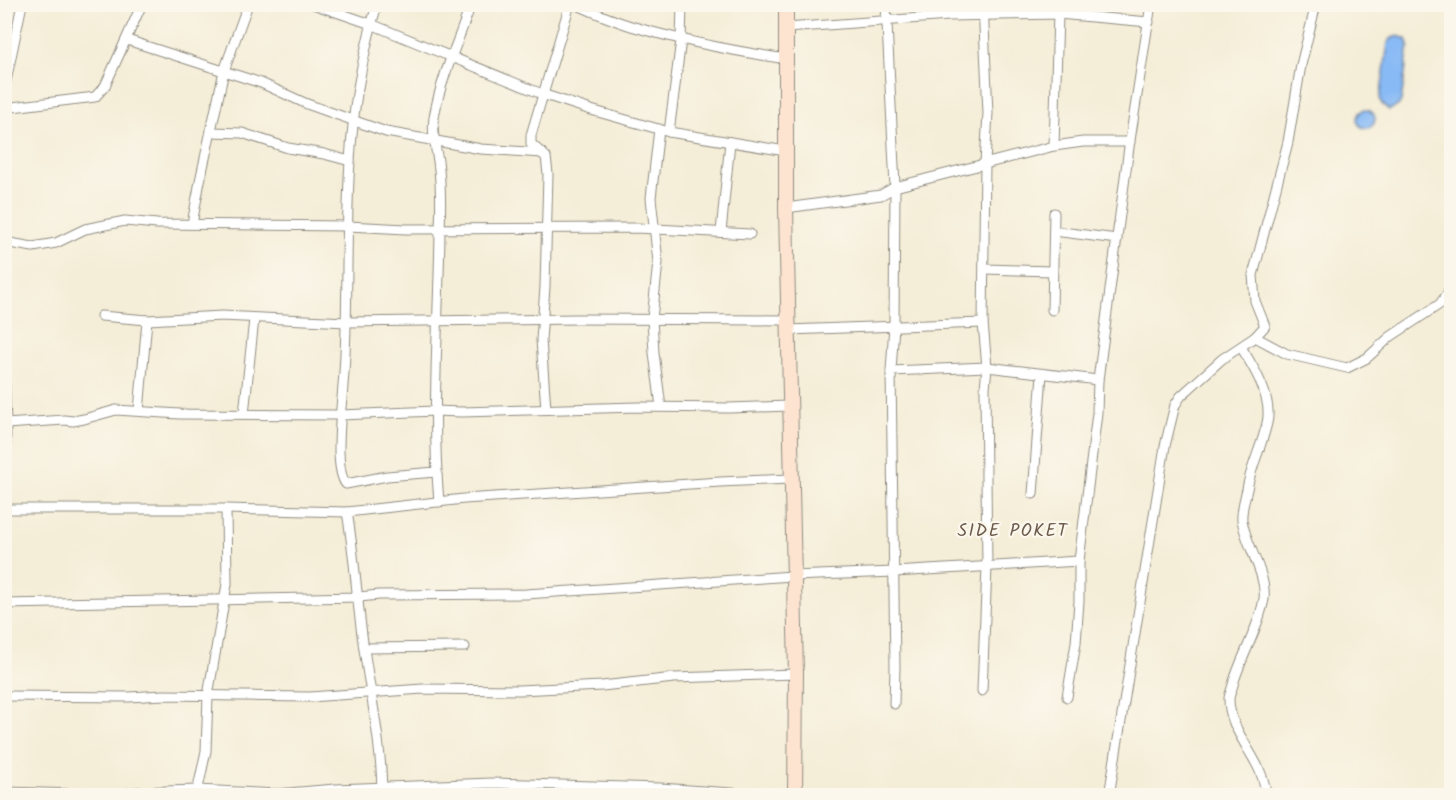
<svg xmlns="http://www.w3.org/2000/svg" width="1456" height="800" viewBox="0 0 1456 800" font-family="Kalam,sans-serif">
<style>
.water{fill:#88baf5;stroke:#5a7290;stroke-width:1.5}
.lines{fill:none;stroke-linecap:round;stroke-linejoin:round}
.street-casing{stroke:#908c81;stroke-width:11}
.secondary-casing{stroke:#908c81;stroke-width:16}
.street{stroke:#fff;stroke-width:9}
.secondary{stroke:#fde4d1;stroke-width:14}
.labels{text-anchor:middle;stroke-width:4.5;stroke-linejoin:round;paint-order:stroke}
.neighbourhood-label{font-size:18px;letter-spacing:1.5px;fill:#6d5c4c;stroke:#fbf7ec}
</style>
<rect width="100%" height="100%" fill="#fbf7ec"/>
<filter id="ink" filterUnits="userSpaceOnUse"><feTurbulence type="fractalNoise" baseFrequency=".0167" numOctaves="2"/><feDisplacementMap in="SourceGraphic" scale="12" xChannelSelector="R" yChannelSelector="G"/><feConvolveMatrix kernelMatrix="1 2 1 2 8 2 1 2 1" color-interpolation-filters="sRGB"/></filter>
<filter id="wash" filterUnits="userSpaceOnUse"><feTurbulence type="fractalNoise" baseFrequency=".008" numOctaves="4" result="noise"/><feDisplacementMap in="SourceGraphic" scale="24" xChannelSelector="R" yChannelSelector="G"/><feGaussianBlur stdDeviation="1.35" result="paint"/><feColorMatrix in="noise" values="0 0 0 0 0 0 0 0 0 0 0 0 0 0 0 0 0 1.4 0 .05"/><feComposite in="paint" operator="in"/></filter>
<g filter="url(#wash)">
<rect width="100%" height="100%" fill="#f4edd7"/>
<!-- water -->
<g class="water">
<polygon points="1398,36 1407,39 1409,45 1401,101 1398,106 1389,110 1382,104 1380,100 1388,43 1392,38"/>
<circle cx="1366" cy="119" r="9"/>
</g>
</g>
<g filter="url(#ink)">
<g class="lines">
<defs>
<g id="street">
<polyline points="313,4 371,24 542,94 591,110 669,132 786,151"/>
<path d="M377,4C366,44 357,84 353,125C343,219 351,314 341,408C340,426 335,470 346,484L387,476L436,472"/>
<path d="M575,4C593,12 612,20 631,26C682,41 733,51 786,59"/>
<polyline points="886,4 895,187 894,325 891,371"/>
<polyline points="786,28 949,16 1058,14 1149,22"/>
<polyline points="127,40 261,83 307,104 386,132 481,149 542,153"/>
<polyline points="4,91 22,4"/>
<polyline points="4,108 95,97 105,86 142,4"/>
<polyline points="659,129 651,198 658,262 652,319 654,353 661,407"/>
<polyline points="212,132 242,133 288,148 324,154 350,161"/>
<polyline points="669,132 681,40 682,4"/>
<polyline points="1054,146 1058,14"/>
<polyline points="786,208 881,195 895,187 1054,146 1083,142 1130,142"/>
<polyline points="192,224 200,181 224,71 248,4"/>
<polyline points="1054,231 1117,239"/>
<polyline points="721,232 730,142"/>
<polyline points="4,242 33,247 56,243 85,229 125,221 157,224 348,226 406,229 637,228 750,234"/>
<polyline points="985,269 1052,271"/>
<polyline points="1052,310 1054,213"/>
<polyline points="101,316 147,320 222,316 347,322 578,319 788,320"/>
<polyline points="788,330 983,323"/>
<polyline points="1255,337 1287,354 1347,368 1367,358 1390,337 1440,304 1448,293 1452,279"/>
<path d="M1241,347C1254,368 1273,398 1267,423C1262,446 1251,466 1247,489C1245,498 1241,511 1242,520C1246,546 1267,574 1264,599C1259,627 1243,653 1234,681C1233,686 1230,693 1229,698C1228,734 1265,760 1266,796"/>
<polyline points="4,365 6,424 4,553"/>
<polyline points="546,409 541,340 545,287 548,174 546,157 531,144 531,135 570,4"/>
<polyline points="139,411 147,320"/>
<polyline points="244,414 254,319"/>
<polyline points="6,424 64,420 73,421 84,419 116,410 180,414 341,415 435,411 461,412 638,407 729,408 789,406"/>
<polyline points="1033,494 1042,374"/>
<path d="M439,502C431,411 439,320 440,229C441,207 441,183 438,161C435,144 431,129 435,112C442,75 459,40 471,4"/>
<polyline points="4,509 226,509 347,512 464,499 720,482 791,479"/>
<path d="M347,512C355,558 357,604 364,649C371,697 382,747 382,796"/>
<polyline points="4,604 359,597 379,595 526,594 793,576 894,572 1079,561"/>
<polyline points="364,648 465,647"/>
<polyline points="982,691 987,567 985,388 987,367 983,323 985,163 988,113 983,4"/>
<polyline points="4,696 129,697 163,695 310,697 423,689 519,690 602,686 674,678 796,674"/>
<polyline points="1067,697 1076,643 1079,601 1079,561 1097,413 1098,380 1129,147 1151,4"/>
<polyline points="894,704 895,667 891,371 987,367 1098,380"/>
<polyline points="4,792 116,795 137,792 197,790 277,794 335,789 492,783 660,788 776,796"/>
<polyline points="197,793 206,751 208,696 227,584 226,509"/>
<polyline points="1109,796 1165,446 1175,405 1181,396 1222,359 1255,337 1265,326 1255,301 1253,275 1288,142 1301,65 1316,4"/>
</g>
<polyline id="secondary" points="786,4 786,208 796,674 795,796"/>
</defs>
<!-- street casing -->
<use href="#street" class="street-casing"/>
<!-- secondary casing -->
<use href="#secondary" class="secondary-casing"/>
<!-- street -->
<use href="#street" class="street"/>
<!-- secondary -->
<use href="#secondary" class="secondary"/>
</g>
</g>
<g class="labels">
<!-- neighbourhood labels -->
<g class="neighbourhood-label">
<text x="1013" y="536">SIDE POKET</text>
</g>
</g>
<!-- margin -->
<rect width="1456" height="800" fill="none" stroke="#fbf7ec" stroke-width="24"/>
</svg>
